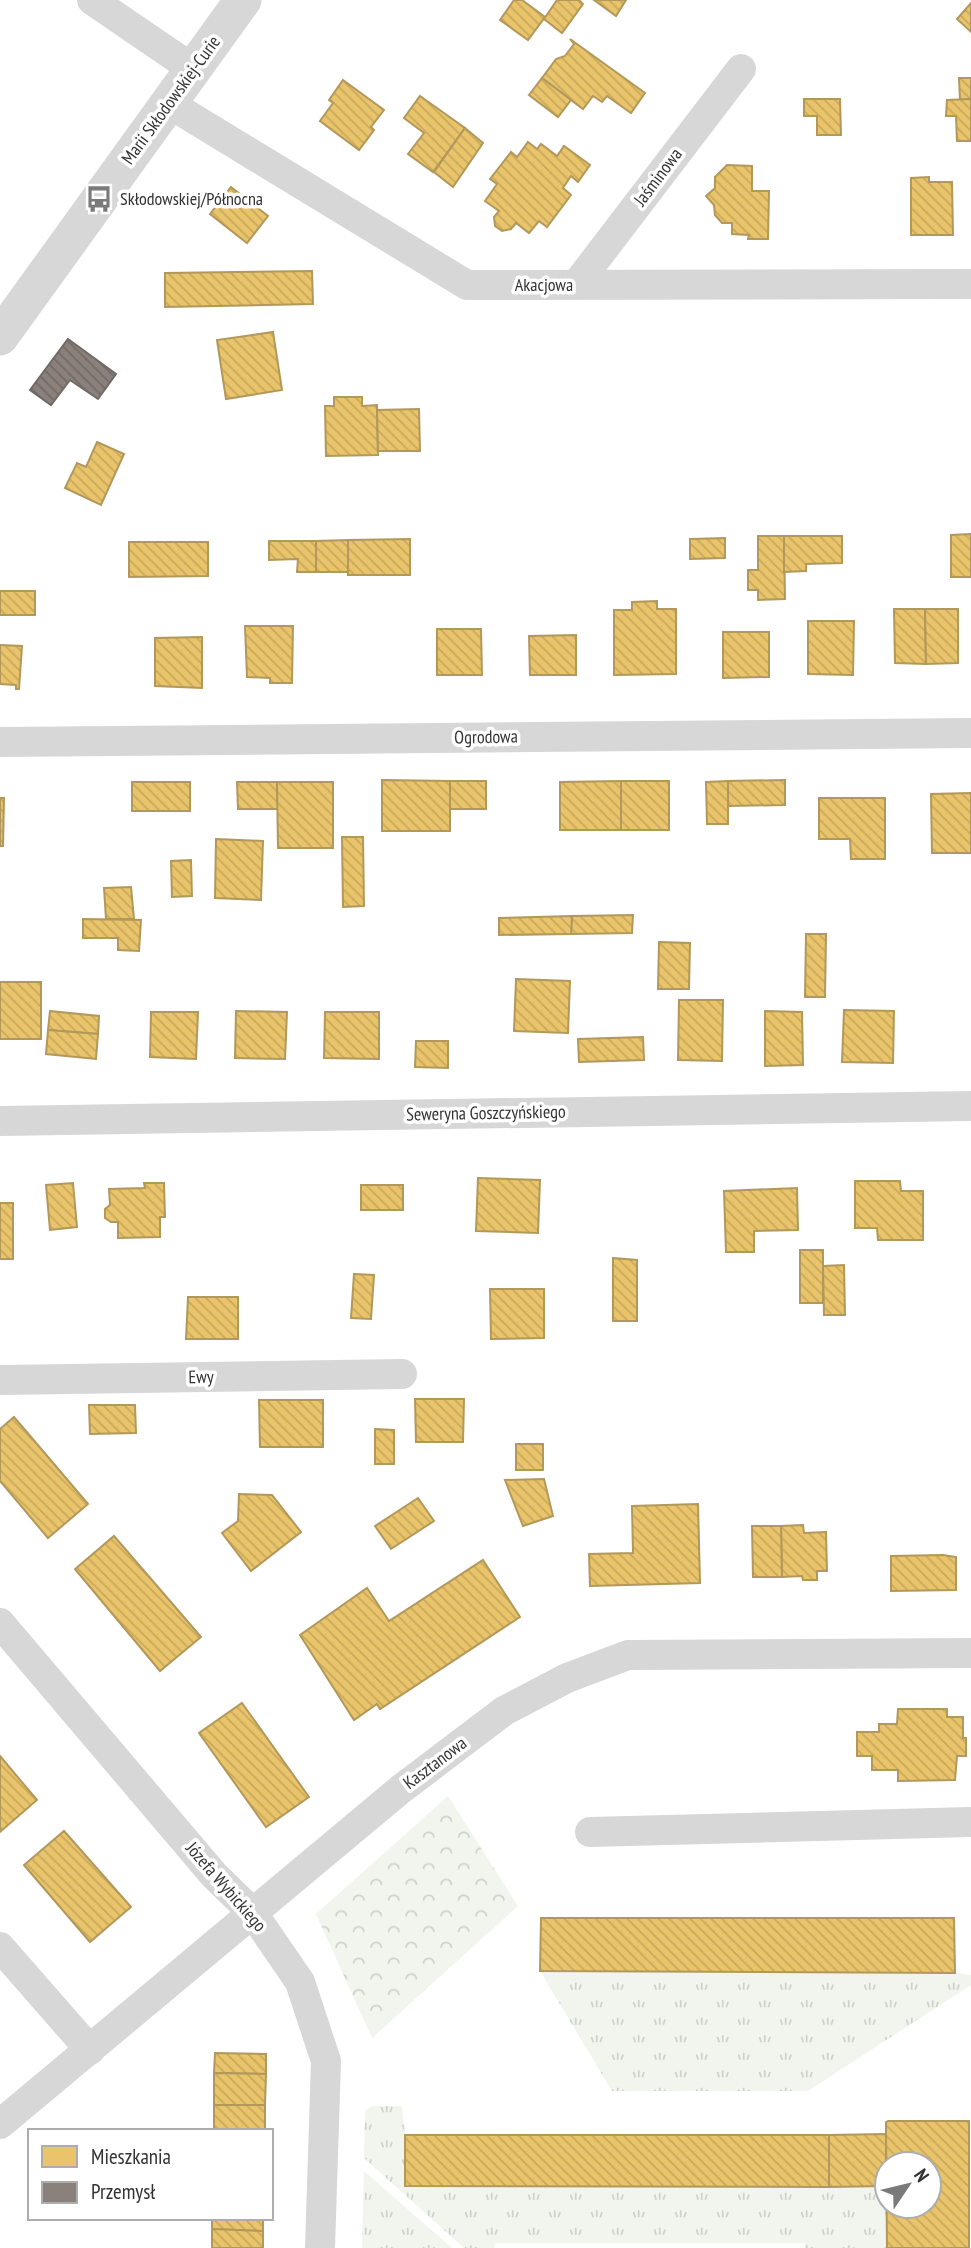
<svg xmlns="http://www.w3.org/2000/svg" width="971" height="2248" viewBox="0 0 971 2248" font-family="'PT Sans Narrow',sans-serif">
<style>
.grass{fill:url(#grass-tufts)}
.park{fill:url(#park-crowns)}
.homes{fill:url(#homes-back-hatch);stroke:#b2985a;stroke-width:2;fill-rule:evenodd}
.industry{fill:url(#industry-back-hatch);stroke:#706a66;stroke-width:2}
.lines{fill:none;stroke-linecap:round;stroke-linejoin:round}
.minor{stroke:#d7d7d7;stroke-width:30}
.tertiary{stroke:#d7d7d7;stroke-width:37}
.labels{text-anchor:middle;stroke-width:7;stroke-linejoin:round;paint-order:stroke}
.street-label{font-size:18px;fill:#333;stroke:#fff}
.poi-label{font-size:18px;fill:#333;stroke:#fff;text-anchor:start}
</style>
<defs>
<pattern id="grass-tufts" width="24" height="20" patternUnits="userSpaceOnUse" patternTransform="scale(1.75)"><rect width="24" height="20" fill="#f1f5ed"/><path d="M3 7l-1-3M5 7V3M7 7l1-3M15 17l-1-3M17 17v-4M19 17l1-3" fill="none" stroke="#cfd2cc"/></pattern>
<pattern id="park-crowns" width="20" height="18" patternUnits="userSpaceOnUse" patternTransform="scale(1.75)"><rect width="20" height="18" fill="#f1f5ed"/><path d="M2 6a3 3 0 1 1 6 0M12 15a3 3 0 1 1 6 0" fill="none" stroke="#cfd2cc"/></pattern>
<pattern id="homes-back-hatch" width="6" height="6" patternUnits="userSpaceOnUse" patternTransform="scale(1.75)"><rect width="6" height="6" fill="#e9c46a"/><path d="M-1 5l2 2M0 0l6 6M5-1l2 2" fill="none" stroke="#c8a95c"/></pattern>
<pattern id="industry-back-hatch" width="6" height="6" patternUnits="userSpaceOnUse" patternTransform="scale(1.75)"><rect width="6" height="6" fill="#8a817c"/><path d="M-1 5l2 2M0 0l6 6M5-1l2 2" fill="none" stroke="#716a66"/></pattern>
</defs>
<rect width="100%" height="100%" fill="#fff"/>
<!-- grass -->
<g class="grass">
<polygon points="540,1971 955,1973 971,1975 971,1985 808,2091 612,2091"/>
<polygon points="372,2106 402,2106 405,2135 829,2187 886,2186 887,2248 805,2248 805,2243 495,2243 494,2248 464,2248 364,2158 365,2111"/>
<polygon points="364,2171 452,2248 362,2248"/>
</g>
<!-- park -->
<polygon class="park" points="448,1796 518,1906 372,2038 316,1914"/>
<!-- homes -->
<g class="homes">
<polygon points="514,0 522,0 545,17 528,40 500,20"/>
<polygon points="557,0 579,0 583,4 562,33 544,19"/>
<polygon points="594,0 626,0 616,16"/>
<polygon points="971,3 971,32 957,19"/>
<polygon points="570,39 645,93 631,113 607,96 602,102 593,96 583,109 542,78 556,59 565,56 574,44"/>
<polygon points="542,78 571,100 558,117 529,95"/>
<polygon points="959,78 971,78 971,99 960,100"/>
<polygon points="343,80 384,110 371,127 374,130 359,150 320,121 333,103 329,100"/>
<polygon points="420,96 465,128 433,172 408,154 424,133 404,118"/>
<polygon points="804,99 840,99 841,135 817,135 817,116 804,116"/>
<polygon points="971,99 971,141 957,141 956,116 946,116 947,100"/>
<polygon points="465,128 483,143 453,187 434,172"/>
<polygon points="528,142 537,149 541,144 557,156 564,146 590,165 578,182 571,176 563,188 571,195 547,227 539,221 529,233 516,223 511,229 502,231 495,226 494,217 499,211 485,201 497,184 490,179 511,152 517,157"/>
<polygon points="727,165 752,166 752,191 769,191 768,239 748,239 749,235 732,234 732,223 722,223 715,215 714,205 706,196 715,188 715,177"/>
<polygon points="929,177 929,182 952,182 953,235 911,235 911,178"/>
<polygon points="231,187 268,216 247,243 210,214"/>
<polygon points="312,271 313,304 165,307 165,273"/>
<polygon points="273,332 282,390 226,399 217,340"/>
<polygon points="334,397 362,397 362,406 377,405 378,455 326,456 325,406 334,406"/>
<polygon points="419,409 420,451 378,451 377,410"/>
<polygon points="97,442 124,454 101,505 65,488 77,463 86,467"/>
<polygon points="971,534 971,577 951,577 951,535"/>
<polygon points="758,536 784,536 785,599 758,600 758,590 748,590 748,570 758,570"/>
<polygon points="784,536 842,536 842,563 806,564 806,571 784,572"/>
<polygon points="725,538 725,558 690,559 690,539"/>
<polygon points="410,539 410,575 348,575 348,540"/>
<polygon points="348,540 348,572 316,572 316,541"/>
<polygon points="269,541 316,541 316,572 297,572 298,559 269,560"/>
<polygon points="129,542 208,542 208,576 129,577"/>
<rect x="0" y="591" width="35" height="24"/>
<polygon points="657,601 657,609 676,609 676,674 614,675 614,610 632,610 632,602"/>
<polygon points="894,609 925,609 926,664 895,663"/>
<polygon points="925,609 958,609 958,663 926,664"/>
<polygon points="808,621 854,621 853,675 808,674"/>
<polygon points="245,626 293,626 292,683 270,683 270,678 247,677"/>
<polygon points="437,629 481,629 482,675 437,675"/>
<polygon points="723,632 769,632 769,677 723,678"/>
<polygon points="576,635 576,675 530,675 529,636"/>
<polygon points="202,637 202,688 155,686 155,638"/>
<polygon points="0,645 22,646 19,689 16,689 16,685 0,684"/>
<polygon points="382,780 450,781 450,831 382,831"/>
<polygon points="785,780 785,805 728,806 728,781"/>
<rect x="450" y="781" width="36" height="28"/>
<polygon points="621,781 621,830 560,830 560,782"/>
<rect x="621" y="781" width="48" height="49"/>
<polygon points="728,781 728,824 707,824 706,782"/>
<rect x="132" y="782" width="58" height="29"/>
<polygon points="237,782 277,782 278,809 238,809"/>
<polygon points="277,782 333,782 333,848 278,848"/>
<polygon points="971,793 971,853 932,853 931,794"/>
<polygon points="0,798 4,798 3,846 0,846"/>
<polygon points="819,798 885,798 885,859 851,859 850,839 819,839"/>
<polygon points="342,837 363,837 364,906 343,907"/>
<polygon points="216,839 263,841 261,900 215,898"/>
<polygon points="191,860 192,896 172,897 171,861"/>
<polygon points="131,887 134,919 106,919 104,888"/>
<polygon points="633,915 632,933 571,934 572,916"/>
<polygon points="572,916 571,934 499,935 499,918"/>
<polygon points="83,919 141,920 139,951 118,950 118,938 83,938"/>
<polygon points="806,934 826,934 825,997 805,997"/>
<polygon points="659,942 690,943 689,989 658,989"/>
<polygon points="516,979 570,981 568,1033 514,1031"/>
<rect x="0" y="982" width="41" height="57"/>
<polygon points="679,1000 723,1000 722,1061 678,1060"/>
<polygon points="844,1010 894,1011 893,1063 842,1062"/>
<polygon points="50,1011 99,1016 98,1034 48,1030"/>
<polygon points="236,1011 287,1012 285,1059 235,1058"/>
<polygon points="765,1011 802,1012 803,1065 765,1066"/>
<polygon points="151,1012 198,1012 196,1059 150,1057"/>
<polygon points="325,1012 379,1012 379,1059 324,1058"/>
<polygon points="48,1030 98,1034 96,1059 46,1054"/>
<polygon points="643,1037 644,1060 579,1062 578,1039"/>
<polygon points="416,1041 448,1041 448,1068 415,1067"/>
<polygon points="478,1178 540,1180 538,1233 476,1231"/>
<polygon points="855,1181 900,1181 901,1191 923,1191 923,1240 878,1240 877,1228 855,1228"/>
<polygon points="73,1183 77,1227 50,1230 46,1185"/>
<polygon points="144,1183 164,1183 165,1217 160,1217 160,1237 118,1238 118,1222 111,1222 105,1218 105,1209 110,1205 109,1189 145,1188"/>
<rect x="361" y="1185" width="42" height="25"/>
<polygon points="797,1188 798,1230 754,1231 754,1252 726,1252 724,1191"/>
<rect x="0" y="1203" width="13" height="56"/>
<rect x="800" y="1250" width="23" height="53"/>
<polygon points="613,1258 637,1260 637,1321 613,1321"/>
<polygon points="844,1265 845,1315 824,1315 823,1266"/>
<polygon points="354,1274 374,1275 371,1319 351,1318"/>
<polygon points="490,1289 544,1289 544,1338 491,1339"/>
<polygon points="188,1297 238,1297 238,1339 186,1339"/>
<polygon points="415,1399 464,1399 463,1442 416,1442"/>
<polygon points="259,1400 323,1400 323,1447 260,1447"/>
<polygon points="89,1405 135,1405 136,1433 90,1434"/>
<polygon points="14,1417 88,1504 48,1538 0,1481 0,1429"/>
<polygon points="375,1429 394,1430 394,1464 375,1464"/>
<rect x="516" y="1444" width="27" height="26"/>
<polygon points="544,1479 553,1516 523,1526 505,1480"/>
<polygon points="239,1494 272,1495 301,1532 251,1571 222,1533 238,1521"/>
<polygon points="418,1498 434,1521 391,1549 375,1526"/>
<polygon points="698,1504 700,1583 590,1586 589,1554 633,1553 632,1506"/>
<polygon points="803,1525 804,1533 826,1532 827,1571 817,1571 817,1580 803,1580 802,1576 782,1577 781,1526"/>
<polygon points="752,1526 781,1526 782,1577 753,1577"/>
<polygon points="114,1536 201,1637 160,1671 75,1569"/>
<polygon points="943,1555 956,1557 956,1590 891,1591 891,1556"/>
<polygon points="483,1560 520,1617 380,1709 377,1704 354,1720 300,1635 367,1588 389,1621"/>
<polygon points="242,1703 309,1797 266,1827 199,1733"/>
<polygon points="898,1709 947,1709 947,1717 963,1717 963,1738 966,1738 966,1756 957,1756 955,1780 898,1781 898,1770 872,1770 872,1756 857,1756 857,1732 879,1732 879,1724 897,1724"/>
<polygon points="0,1756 37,1800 0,1832"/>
<polygon points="64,1831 131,1907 90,1942 24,1865"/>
<polygon points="541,1918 954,1918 955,1973 540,1971"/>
<polygon points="215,2053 266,2054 266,2074 214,2073"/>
<polygon points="214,2073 266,2074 265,2105 214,2105"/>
<rect x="214" y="2105" width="51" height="26"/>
<path d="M888,2121H969V2248H887L886,2134V2122ZM887,2164H929V2206H887Z"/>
<polygon points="886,2134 886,2186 829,2187 829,2135"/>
<polygon points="405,2135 829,2135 829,2187 405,2186"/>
<polygon points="212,2218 263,2218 263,2231 212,2229"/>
<polygon points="212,2229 263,2231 263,2248 212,2248"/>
</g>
<!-- industry -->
<polygon class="industry" points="68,339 116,374 98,399 70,380 51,405 30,390"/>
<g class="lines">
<!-- minor -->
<g class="minor">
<polyline points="92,0 193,69"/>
<polyline points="168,103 467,285 971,284"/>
<polyline points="576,285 741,69"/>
<polyline points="0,742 971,733"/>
<polyline points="0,1121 971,1106"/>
<polyline points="0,1380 402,1374"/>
<polyline points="0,1623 214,1875 252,1912 300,1982 326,2061 320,2248"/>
<polyline points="590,1832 971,1822"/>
<polyline points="0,1947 90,2050"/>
<polyline points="0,2124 401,1789 504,1711 567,1678 628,1655 971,1653"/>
</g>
<!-- tertiary -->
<polyline class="tertiary" points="0,337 243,0"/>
</g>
<!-- icons -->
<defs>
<symbol id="bus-bare" viewBox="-9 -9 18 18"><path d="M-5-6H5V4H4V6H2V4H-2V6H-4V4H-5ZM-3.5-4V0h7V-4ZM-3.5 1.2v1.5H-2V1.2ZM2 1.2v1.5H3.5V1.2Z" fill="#7a7a7a" stroke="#fff" stroke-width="2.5" paint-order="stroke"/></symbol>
</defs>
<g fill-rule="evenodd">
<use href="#bus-bare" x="80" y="180" width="38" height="38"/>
</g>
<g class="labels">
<!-- street labels -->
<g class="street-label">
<text transform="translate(171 100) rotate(-54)" y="6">Marii Skłodowskiej-Curie</text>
<text transform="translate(658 177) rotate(-53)" y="6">Jaśminowa</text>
<text x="544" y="291">Akacjowa</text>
<text transform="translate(486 737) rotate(-1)" y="6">Ogrodowa</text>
<text transform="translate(486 1113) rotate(-1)" y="6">Seweryna Goszczyńskiego</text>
<text transform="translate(201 1377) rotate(-1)" y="6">Ewy</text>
<text transform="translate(435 1763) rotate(-37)" y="6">Kasztanowa</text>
<text transform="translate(226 1887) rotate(49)" y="6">Józefa Wybickiego</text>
</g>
<!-- poi labels -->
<g class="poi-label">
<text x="120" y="205">Skłodowskiej/Północna</text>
</g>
</g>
<!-- legend -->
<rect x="28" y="2129" width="245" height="91" fill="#ffffff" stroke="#adadad" stroke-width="2"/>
<rect x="42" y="2146" width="35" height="21" fill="#e9c46a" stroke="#adadad" stroke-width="2"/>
<text x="91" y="2164" font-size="21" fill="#333333">Mieszkania</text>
<rect x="42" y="2182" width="35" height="21" fill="#8a817c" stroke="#adadad" stroke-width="2"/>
<text x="91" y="2199" font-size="21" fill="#333333">Przemysł</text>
<!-- north arrow -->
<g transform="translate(908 2185) rotate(55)"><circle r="33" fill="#ffffff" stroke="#adadad" stroke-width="2"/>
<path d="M0-5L12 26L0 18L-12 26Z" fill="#7a7a7a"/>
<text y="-10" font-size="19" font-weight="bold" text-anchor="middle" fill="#333333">N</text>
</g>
</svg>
